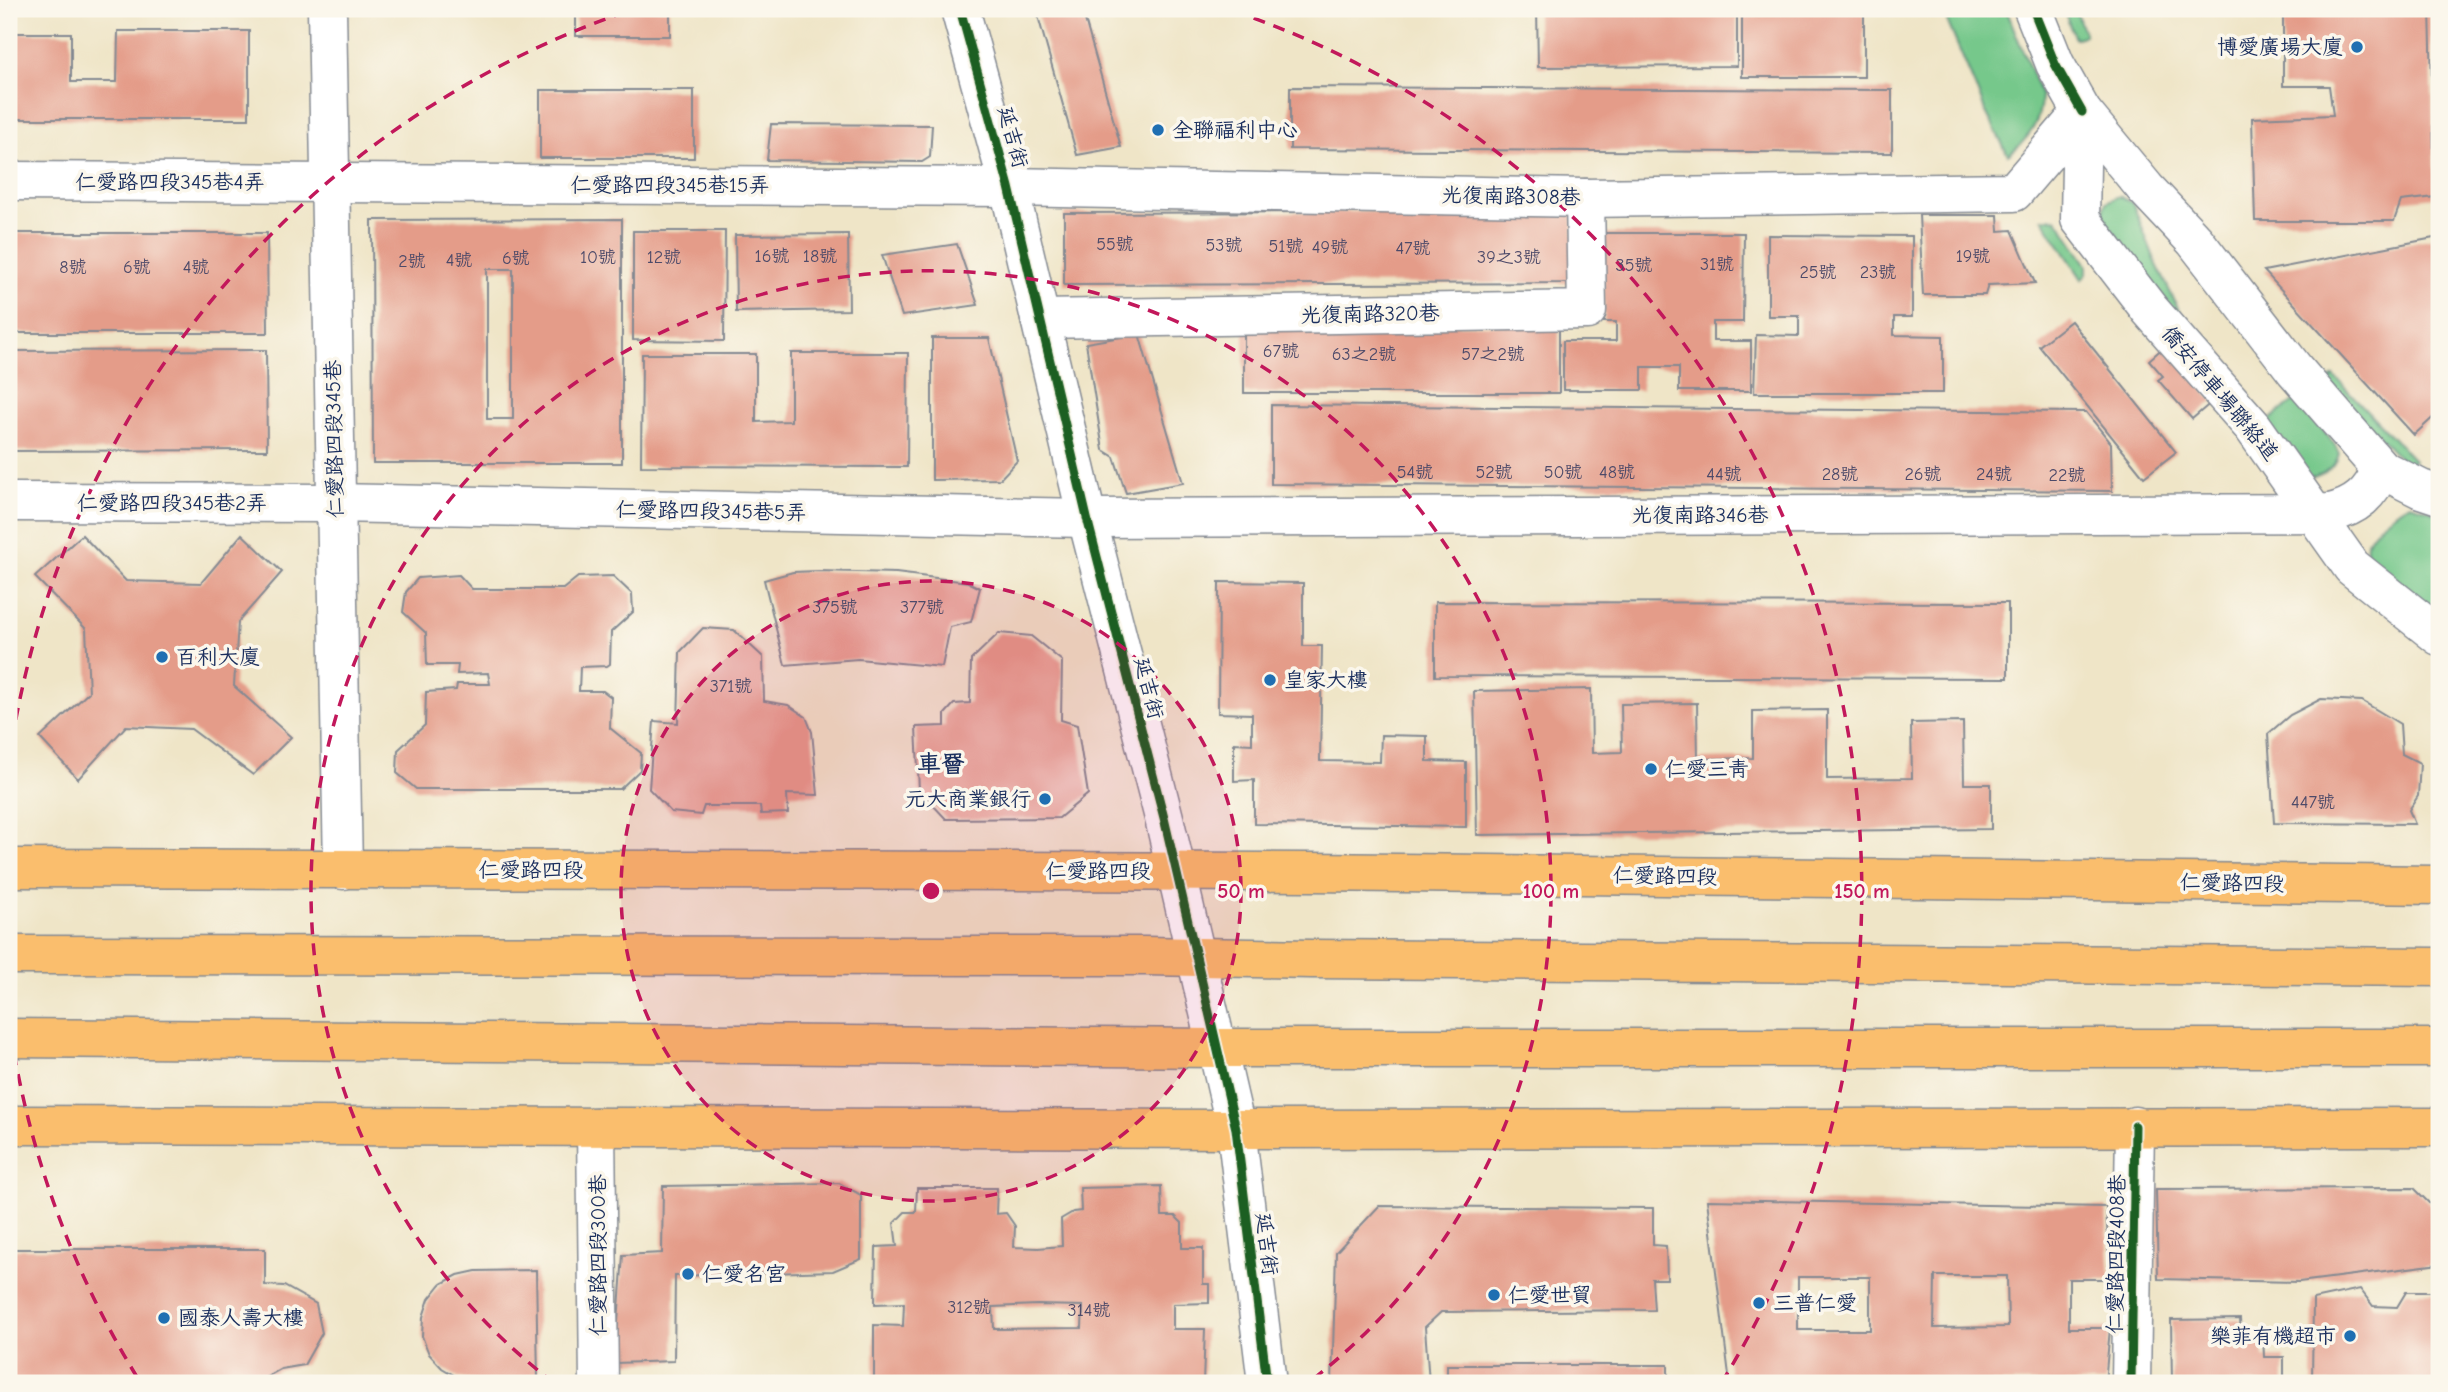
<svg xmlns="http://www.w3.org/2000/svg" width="2448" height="1392" viewBox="0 0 2448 1392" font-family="'Comic Neue','LXGW WenKai TC',sans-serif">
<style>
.green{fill:#76c88b;stroke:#487c74;stroke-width:2}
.building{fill:#e49c89;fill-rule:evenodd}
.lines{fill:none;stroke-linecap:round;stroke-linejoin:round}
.minor-casing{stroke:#858a92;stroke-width:41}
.major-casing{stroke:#858a92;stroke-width:41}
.minor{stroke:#fff;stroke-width:38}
.major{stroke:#fabe6d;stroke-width:38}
.cycleway-casing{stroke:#fbf7ec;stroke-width:13}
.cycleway{stroke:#1b5e20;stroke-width:9}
.ring{fill:none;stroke:#c2185b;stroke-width:3.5;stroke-dasharray:12 9}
.poi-dot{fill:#1f6fb2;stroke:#fbf7ec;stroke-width:2.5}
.labels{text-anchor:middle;stroke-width:7;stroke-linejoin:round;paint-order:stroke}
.number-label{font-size:18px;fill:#4d4a69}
.poi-label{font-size:21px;fill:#1b2f5e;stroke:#fbf7ec;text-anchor:start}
.street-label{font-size:21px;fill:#1b2f5e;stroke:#fbf7ec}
.quarter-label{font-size:24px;font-weight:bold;fill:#1b2f5e;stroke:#fbf7ec}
.centre{fill:#c2185b;stroke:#fbf7ec;stroke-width:3.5}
.ring-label{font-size:21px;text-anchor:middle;font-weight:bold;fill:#c2185b;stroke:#fbf7ec;stroke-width:7;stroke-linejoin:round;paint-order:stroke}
</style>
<rect width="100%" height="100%" fill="#fbf7ec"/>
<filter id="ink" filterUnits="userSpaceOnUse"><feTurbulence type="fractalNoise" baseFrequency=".0143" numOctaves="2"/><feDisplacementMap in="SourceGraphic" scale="14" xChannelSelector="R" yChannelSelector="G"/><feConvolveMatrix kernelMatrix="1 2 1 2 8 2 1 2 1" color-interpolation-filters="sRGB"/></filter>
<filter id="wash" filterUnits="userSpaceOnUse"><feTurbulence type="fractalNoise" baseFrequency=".00686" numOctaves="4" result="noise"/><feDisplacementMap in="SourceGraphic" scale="28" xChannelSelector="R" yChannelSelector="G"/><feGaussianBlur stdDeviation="1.57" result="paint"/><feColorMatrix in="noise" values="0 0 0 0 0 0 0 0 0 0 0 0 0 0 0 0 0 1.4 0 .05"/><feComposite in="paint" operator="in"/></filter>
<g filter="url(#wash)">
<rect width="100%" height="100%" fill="#efe5c7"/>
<!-- green -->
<g class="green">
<path d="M1942,9H2006L2041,96C2041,122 2029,139 2008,155L1986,112Z"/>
<polygon points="2063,9 2075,9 2085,35 2075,39"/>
<path d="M2119,196L2131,202L2134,207L2157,265L2183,318L2266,423L2297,398L2335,445L2339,454C2334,471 2320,477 2303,477L2165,306L2105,220L2103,211L2106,202Z"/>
<polygon points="2042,218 2057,219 2087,265 2087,273 2082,279"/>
<polygon points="2334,376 2414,460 2407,466 2327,383"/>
<path d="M2410,504L2430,510L2439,516V618L2367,555C2367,551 2366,547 2367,543C2369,530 2399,509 2410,504Z"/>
</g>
<g id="blocks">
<!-- building -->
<g class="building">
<rect x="576" y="9" width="94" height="27"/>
<polygon points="1036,9 1082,9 1121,147 1077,155"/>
<polygon points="1537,9 1737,9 1737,66 1538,67"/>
<rect x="1742" y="9" width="122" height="68"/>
<polygon points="2283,9 2430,9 2435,197 2401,201 2394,221 2255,221 2252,118 2333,115 2329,86 2283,86"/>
<polygon points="118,31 249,31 249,119 9,119 9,33 71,33 71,82 117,82"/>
<polygon points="1290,87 1892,90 1892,153 1290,149"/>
<rect x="540" y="90" width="154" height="68"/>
<polygon points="771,124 932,125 930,157 922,162 767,160"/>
<polygon points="1573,211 1573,283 1064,285 1064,213"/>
<polygon points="1919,215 1998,215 1999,231 2012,230 2035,283 1988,285 1985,295 1923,295"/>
<path d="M622,219V463H373L372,220ZM487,269H513V419H487Z"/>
<polygon points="633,231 725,231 724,341 633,340"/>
<polygon points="9,233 267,233 268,333 9,333"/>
<polygon points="1604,233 1744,233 1743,322 1713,322 1713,341 1751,341 1751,391 1679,391 1679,367 1642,367 1642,390 1563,390 1563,341 1616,341 1616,322 1604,322"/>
<polygon points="848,234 849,310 736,312 735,235"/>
<polygon points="1768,235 1912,236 1912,317 1894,317 1894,335 1943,336 1943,393 1754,393 1756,335 1799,336 1799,316 1768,316"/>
<polygon points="2439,237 2439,412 2414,435 2264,271"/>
<polygon points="957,244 978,305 902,316 882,255"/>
<polygon points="2071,321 2176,452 2144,477 2039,346"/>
<rect x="1244" y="325" width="315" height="68"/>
<polygon points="1139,334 1183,483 1126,493 1114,457 1103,450 1086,343"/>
<polygon points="932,338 989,338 1017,461 1000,479 932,480"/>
<polygon points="2165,346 2213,401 2192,419 2158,380 2163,376 2149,360"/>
<polygon points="266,350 267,450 9,451 9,351"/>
<polygon points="791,353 908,353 907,467 641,466 642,354 756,354 756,422 791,421"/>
<polygon points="1271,405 2086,412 2111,443 2112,491 1271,484"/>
<polygon points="242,534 282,572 238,622 234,686 291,737 253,775 191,729 126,726 78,779 40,738 89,692 86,629 35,577 82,535 126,581 201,583"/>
<polygon points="818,571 896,573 968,582 980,588 971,622 950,627 942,667 858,659 785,665 764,580 793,572"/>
<polygon points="459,575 472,589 563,589 578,577 613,576 632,594 633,612 611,632 610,664 607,666 580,667 579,691 603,691 611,697 610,728 641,753 640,770 620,789 416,789 397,773 398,750 425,725 426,692 456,690 457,684 490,684 488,673 457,674 458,665 427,665 426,633 403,612 406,592 418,578"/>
<polygon points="1219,582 1303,583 1303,646 1322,646 1320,761 1380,762 1381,735 1427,736 1427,761 1466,762 1466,827 1254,824 1254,780 1234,781 1234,743 1252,744 1252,714 1218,713"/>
<polygon points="1435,602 2008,603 2008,678 1435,676"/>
<polygon points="703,628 734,630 763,657 764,701 788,705 806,717 812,732 818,795 787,794 788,813 761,814 760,806 704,806 701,815 671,812 649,789 654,721 678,723 680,652"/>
<polygon points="999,633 1031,636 1062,661 1061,720 1077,725 1088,794 1059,818 946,819 919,790 916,727 945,726 945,714 954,704 970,703 971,660"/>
<polygon points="1591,689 1592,753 1622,752 1621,704 1697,703 1698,759 1753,758 1753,711 1827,710 1827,779 1912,778 1911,723 1963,722 1964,784 1991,784 1991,829 1477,835 1474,691"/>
<polygon points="2321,699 2362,701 2400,724 2402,754 2420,763 2418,796 2409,810 2415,824 2274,823 2268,734 2290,715"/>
<polygon points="839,1183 861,1195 861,1259 833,1271 675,1276 674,1361 615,1363 623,1255 662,1253 663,1186"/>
<path d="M1161,1186L1162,1216H1175L1182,1223V1248H1203V1284H1209V1303L1173,1304V1329H1205L1203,1383H874V1325L903,1326L904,1303L875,1304L876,1247L897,1246L894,1223L905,1212H916L917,1188H997L996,1214L1006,1213L1015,1226L1014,1247L1038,1248L1062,1246L1061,1219L1073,1212L1081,1211L1080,1188ZM1037,1305L1083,1306L1082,1328L994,1329L993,1307Z"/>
<polygon points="2414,1188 2439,1213 2439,1264 2299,1282 2158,1279 2156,1189"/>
<path d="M1707,1200L2106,1207L2110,1279H2069V1328H2110L2105,1383H1730ZM1935,1276H2007L2008,1327L1934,1328ZM1798,1277H1870V1330H1798Z"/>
<polygon points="1379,1206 1653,1208 1653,1245 1666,1246 1667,1279 1652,1279 1654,1310 1441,1312 1425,1327 1429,1383 1332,1383 1336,1252"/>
<polygon points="9,1249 265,1249 265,1285 284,1286 316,1304 322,1333 304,1365 281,1369 265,1378 265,1383 9,1383"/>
<polygon points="536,1270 538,1380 478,1381 459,1378 442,1368 429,1354 422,1336 423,1317 429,1299 441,1284 458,1275 476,1271"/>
<polygon points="2360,1289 2373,1306 2397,1307 2406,1292 2439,1292 2439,1383 2312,1383 2313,1299"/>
<polygon points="2240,1319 2241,1336 2263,1335 2264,1357 2284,1357 2284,1383 2172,1383 2171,1320"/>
<rect x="1447" y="1365" width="221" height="18"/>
</g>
</g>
</g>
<g filter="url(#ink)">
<use href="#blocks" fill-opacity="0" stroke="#858a92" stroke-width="2"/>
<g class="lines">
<defs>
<g id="minor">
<polyline points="327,9 343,870"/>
<polyline points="960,9 1009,187 1087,518 1164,818 1236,1129 1267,1383"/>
<polyline points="2033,9 2055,64 2082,112 2146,189 2195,241 2295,370 2381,469 2421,489 2439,495"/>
<polyline points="2082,112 2080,219 2150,310 2253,427 2352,567 2439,636"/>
<polyline points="9,181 1009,187 1585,198 2014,192 2082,112"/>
<polyline points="1040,319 1587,310 1585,198"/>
<path d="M9,502L334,503L1087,518L2330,513C2356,507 2371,494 2381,469"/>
<polyline points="596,1127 599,1383"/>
<polyline points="2131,1383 2135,1126"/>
</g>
<g id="major">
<polyline points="9,868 1311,872 2439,885"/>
<polyline points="9,955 1145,956 1311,959 2439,967"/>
<polyline points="9,1038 1217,1048 2439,1048"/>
<polyline points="9,1125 1236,1129 2439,1127"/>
</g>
</defs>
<!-- minor casing -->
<use href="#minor" class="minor-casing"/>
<!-- major casing -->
<use href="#major" class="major-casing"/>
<!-- minor -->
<use href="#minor" class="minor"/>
<!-- major -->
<use href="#major" class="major"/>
<defs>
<g id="cycleway">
<polyline points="960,9 1009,187 1087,518 1164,818 1236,1129 1267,1383"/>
<polyline points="2033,9 2055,64 2082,112"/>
<polyline points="2131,1383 2135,1126"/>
</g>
</defs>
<!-- cycleway casing -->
<use href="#cycleway" class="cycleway-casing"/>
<!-- cycleway -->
<use href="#cycleway" class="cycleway"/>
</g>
</g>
<!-- distance rings -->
<circle cx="931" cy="891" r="310" fill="#c2185b" fill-opacity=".12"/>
<g class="ring">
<circle cx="931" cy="891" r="310"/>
<path d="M554 1383A620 620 0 1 1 1308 1383"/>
<path d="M137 1377A931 931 0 0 1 9 1021M9 761A931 931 0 0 1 628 11M1234 11A931 931 0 0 1 1725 1377"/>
</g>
<!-- markers -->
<g class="poi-dot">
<circle cx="2357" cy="47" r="7"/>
<circle cx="1158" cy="130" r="7"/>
<circle cx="162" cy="657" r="7"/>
<circle cx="1270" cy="680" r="7"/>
<circle cx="1651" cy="769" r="7"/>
<circle cx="1045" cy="799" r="7"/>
<circle cx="688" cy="1274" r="7"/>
<circle cx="1494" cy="1295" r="7"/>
<circle cx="1759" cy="1303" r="7"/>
<circle cx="164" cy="1318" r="7"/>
<circle cx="2350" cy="1336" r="7"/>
</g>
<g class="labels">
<!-- number labels -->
<g class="number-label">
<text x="1115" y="250">55號</text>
<text x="1224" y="251">53號</text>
<text x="1286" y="252">51號</text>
<text x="1330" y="253">49號</text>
<text x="1413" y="254">47號</text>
<text x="772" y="262">16號</text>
<text x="820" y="262">18號</text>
<text x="1973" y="262">19號</text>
<text x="598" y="263">10號</text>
<text x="664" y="263">12號</text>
<text x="1509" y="263">39之3號</text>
<text x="516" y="264">6號</text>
<text x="459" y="266">4號</text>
<text x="412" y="267">2號</text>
<text x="1717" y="270">31號</text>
<text x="1634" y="271">35號</text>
<text x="73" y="273">8號</text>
<text x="137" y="273">6號</text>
<text x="196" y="273">4號</text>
<text x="1818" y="278">25號</text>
<text x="1878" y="278">23號</text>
<text x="1281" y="357">67號</text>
<text x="1364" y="360">63之2號</text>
<text x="1493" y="360">57之2號</text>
<text x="1415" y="478">54號</text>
<text x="1494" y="478">52號</text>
<text x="1563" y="478">50號</text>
<text x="1617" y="478">48號</text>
<text x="1724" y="480">44號</text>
<text x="1840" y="480">28號</text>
<text x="1923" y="480">26號</text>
<text x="1994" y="480">24號</text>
<text x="2067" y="481">22號</text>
<text x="835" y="613">375號</text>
<text x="922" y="613">377號</text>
<text x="731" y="692">371號</text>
<text x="2313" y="808">447號</text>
<text x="969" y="1313">312號</text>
<text x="1089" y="1316">314號</text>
</g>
<!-- poi labels -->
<g class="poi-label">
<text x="2343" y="54" text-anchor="end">博愛廣場大廈</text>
<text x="1172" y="137">全聯福利中心</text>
<text x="176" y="664">百利大廈</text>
<text x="1284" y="687">皇家大樓</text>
<text x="1665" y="776">仁愛三青</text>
<text x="1031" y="806" text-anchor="end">元大商業銀行</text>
<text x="702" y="1281">仁愛名宮</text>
<text x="1508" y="1302">仁愛世貿</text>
<text x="1773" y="1310">三普仁愛</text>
<text x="178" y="1325">國泰人壽大樓</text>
<text x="2336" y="1343" text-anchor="end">樂菲有機超市</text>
</g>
<!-- street labels -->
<g class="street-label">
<text transform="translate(1013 137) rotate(75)" y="7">延吉街</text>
<text x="170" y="189">仁愛路四段345巷4弄</text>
<text x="670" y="192">仁愛路四段345巷15弄</text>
<text transform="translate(1511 196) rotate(1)" y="7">光復南路308巷</text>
<text transform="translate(1370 314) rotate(-1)" y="7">光復南路320巷</text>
<text transform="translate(2220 393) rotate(50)" y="7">僑安停車場聯絡道</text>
<text transform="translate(334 439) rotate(-91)" y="7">仁愛路四段345巷</text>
<text x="172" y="510">仁愛路四段345巷2弄</text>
<text transform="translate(711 511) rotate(1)" y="7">仁愛路四段345巷5弄</text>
<text x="1700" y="522">光復南路346巷</text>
<text transform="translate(1149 688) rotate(76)" y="7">延吉街</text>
<text x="531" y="877">仁愛路四段</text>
<text x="1098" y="878">仁愛路四段</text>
<text transform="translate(1665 876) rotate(1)" y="7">仁愛路四段</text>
<text transform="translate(2232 883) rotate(1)" y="7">仁愛路四段</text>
<text transform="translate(1267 1244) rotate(83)" y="7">延吉街</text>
<text transform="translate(2116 1254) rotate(-89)" y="7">仁愛路四段408巷</text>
<text transform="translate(598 1255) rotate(-90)" y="7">仁愛路四段300巷</text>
</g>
<!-- quarter labels -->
<g class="quarter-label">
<text x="941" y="772">車罾</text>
</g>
</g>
<circle cx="931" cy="891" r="10" class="centre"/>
<g class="ring-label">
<text x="1241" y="898">50 m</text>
<text x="1551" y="898">100 m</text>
<text x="1862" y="898">150 m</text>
</g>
<!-- margin -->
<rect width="2448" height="1392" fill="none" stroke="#fbf7ec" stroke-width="35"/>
</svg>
